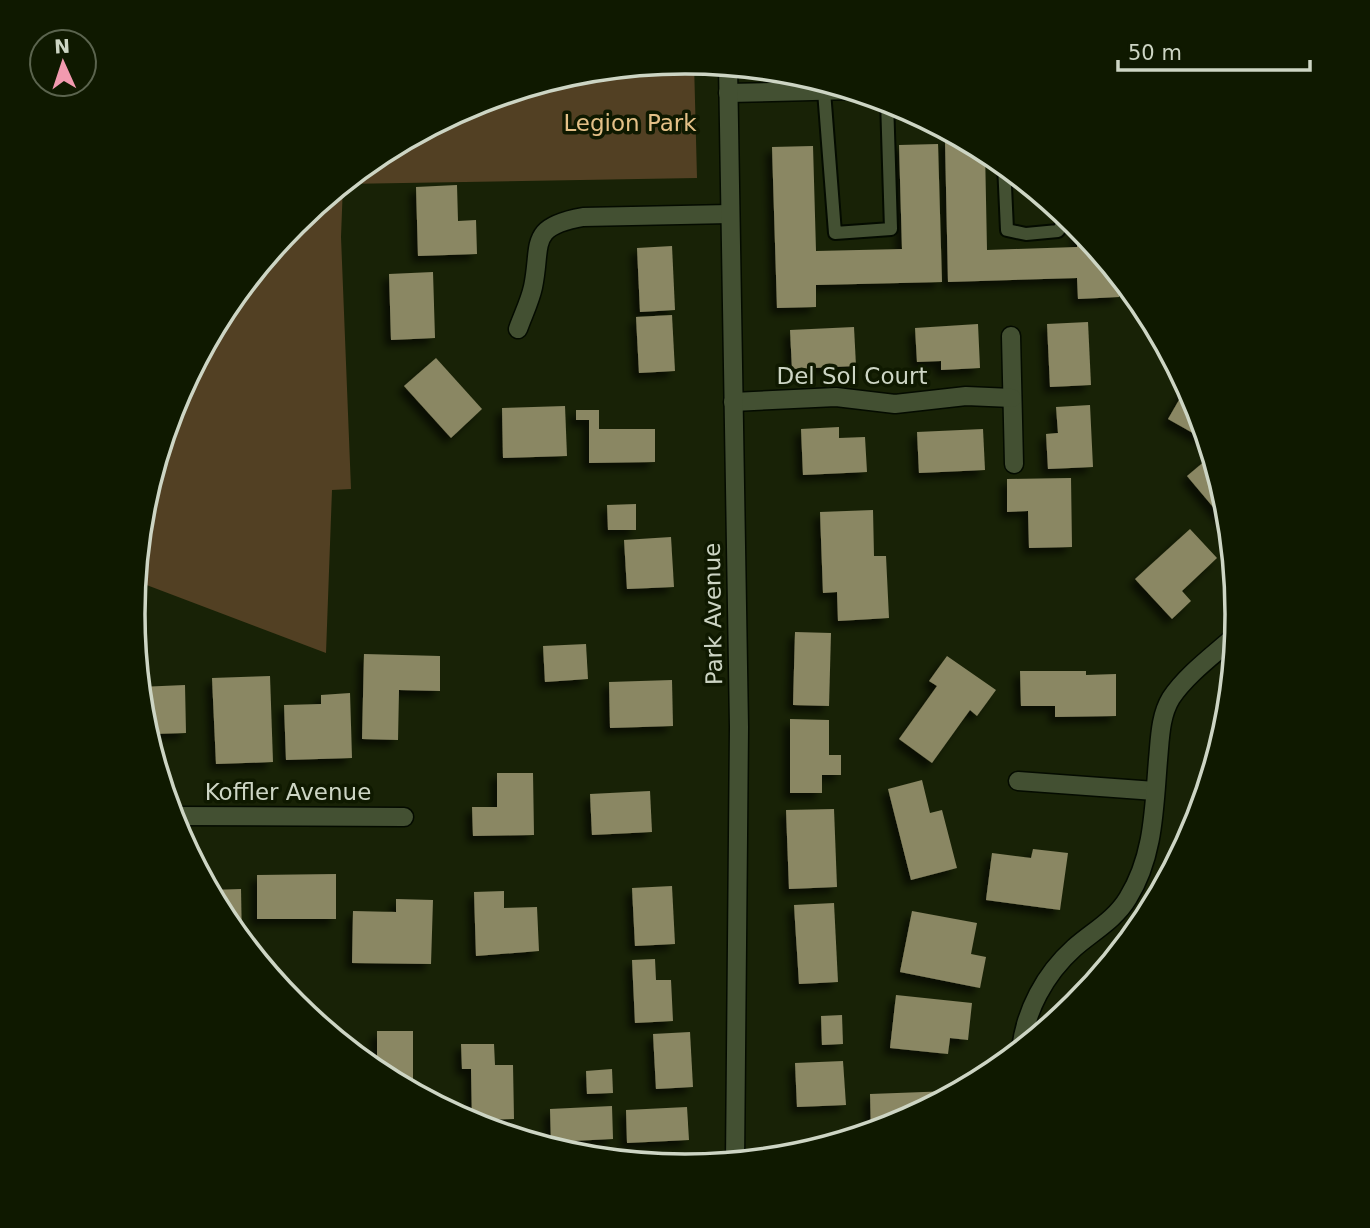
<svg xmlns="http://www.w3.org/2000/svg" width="1370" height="1228" viewBox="0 0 1370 1228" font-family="'DejaVu Sans',sans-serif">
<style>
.green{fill:#524023}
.building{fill:#8a8764;filter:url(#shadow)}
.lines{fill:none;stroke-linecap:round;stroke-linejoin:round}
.service-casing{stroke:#040b00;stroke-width:16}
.minor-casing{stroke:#040b00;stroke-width:21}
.tertiary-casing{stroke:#040b00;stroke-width:21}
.service{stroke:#435032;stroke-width:12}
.minor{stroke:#435032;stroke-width:18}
.tertiary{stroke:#435032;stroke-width:18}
.labels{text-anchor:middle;stroke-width:7;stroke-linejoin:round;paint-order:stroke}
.park-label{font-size:23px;fill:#e4c087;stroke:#0f1900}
.street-label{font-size:23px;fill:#cdd5c4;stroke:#0f1900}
.rim{fill:none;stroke:#cdd5c4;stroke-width:3.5}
</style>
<defs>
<filter id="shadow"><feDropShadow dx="-6" dy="6" stdDeviation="3.5" flood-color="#0009"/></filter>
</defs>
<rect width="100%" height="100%" fill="#182206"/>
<!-- green -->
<polygon class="green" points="685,61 694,62 697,178 343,184 341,237 351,489 332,490 326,653 136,581 143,506 174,402 226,307 294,223 378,154 474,103 578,72"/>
<!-- building -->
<g class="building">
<polygon points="964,139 985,150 987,250 1077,247 1077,224 1119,275 1119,297 1078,299 1077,278 948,282 945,140"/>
<polygon points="938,144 942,282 816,285 816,307 777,308 772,147 813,146 816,251 902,249 899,145"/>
<polygon points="457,185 458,221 476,220 477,254 418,256 416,187"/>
<polygon points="672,246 675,310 640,312 637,248"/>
<polygon points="433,272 435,338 391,340 389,274"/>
<polygon points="672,315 675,371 639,373 636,317"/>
<polygon points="1088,322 1091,385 1050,387 1047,324"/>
<polygon points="978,324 980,368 941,370 941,361 917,362 915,328"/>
<polygon points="854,327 856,366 792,369 790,330"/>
<polygon points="436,358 482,409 451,438 404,386"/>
<polygon points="1187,386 1196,403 1207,441 1168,419"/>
<polygon points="1090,405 1093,467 1048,469 1046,434 1058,433 1056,407"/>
<polygon points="565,406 567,456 503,458 502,408"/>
<polygon points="576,410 599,410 599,429 655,429 655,462 589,463 589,420 576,420"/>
<polygon points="839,427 839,438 865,437 867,472 803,475 801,429"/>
<polygon points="983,429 985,470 919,473 917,432"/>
<polygon points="1212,455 1227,507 1229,526 1187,476"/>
<polygon points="1071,478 1072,547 1029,548 1028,511 1007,512 1007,479"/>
<polygon points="636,504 636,530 608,530 607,505"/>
<polygon points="873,510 874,556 886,556 889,618 838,621 837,592 823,593 820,512"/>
<polygon points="1190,529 1217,558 1182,591 1191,601 1172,619 1135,579"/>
<polygon points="671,537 674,587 627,589 624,540"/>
<polygon points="795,632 831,633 829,706 793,705"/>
<polygon points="586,644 588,679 545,682 543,646"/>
<polygon points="364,654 440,656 440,691 399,690 398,740 362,739"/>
<polygon points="947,656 996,690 977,716 970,710 932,763 899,739 937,686 929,681"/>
<polygon points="1020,671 1086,671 1086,675 1116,674 1116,716 1055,717 1055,706 1021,706"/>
<polygon points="270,676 273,762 216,764 212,678"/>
<polygon points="672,680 673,726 610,728 609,682"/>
<polygon points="185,685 186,733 152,734 152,753 143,721 139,687"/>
<polygon points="350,693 352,758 286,760 284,705 321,704 321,695"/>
<polygon points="790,719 829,720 829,755 841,755 841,775 822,775 822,793 790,793"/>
<polygon points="497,773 533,773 534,835 473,836 472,807 497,807"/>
<polygon points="922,780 930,813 942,810 957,868 911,880 888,789"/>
<polygon points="650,791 652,832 592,835 590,794"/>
<polygon points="834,809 837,887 789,889 786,810"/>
<polygon points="1033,849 1068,853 1060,910 986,900 992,853 1031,858"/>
<polygon points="336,874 336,919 257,919 257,875"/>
<polygon points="672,886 675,944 635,946 632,888"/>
<polygon points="241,889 242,942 225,921 209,890"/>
<polygon points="504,891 504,908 537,907 539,951 476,956 474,892"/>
<polygon points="396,899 433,900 431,964 352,963 353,911 396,912"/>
<polygon points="834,903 838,982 799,984 794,905"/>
<polygon points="912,911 977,923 971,954 986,957 980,988 900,972"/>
<polygon points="655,959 656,980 671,980 673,1021 635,1023 632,960"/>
<polygon points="896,995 972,1003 968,1040 950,1038 948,1054 890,1048"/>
<polygon points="842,1015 843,1044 822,1045 821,1016"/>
<polygon points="377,1031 413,1031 413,1093 377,1073"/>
<polygon points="690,1032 693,1087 656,1089 653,1034"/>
<polygon points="461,1044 494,1044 495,1065 513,1065 514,1119 472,1120 471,1069 462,1069"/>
<polygon points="843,1061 846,1105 797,1107 795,1063"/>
<polygon points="612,1069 613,1093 587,1094 586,1071"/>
<polygon points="951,1091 951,1096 896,1125 871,1132 870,1094"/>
<polygon points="612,1106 613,1139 551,1142 550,1109"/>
<polygon points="687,1107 689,1140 627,1143 626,1110"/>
</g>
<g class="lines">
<defs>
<g id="service">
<polyline points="824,91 835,233 891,229 887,100"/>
<polyline points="1004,164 1007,230 1026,234 1058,231 1066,219 1066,215"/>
</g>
<g id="minor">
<polyline points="728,93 853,90"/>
<path d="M518,329C523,315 530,301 533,287C542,244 527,227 583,217L730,214"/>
<polyline points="1011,336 1014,464"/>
<polyline points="733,402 836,397 895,404 966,396 1012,398"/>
<polyline points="1018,781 1155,791"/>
<polyline points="171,816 404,817"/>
<path d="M1021,1050C1025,1011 1045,974 1074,948C1092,932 1115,920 1128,898C1154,856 1154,808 1158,760C1160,739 1160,716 1171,698C1187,674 1215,654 1236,635"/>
</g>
<polyline id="tertiary" points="728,65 739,727 735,1162"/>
</defs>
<!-- service casing -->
<use href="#service" class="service-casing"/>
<!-- minor casing -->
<use href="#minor" class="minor-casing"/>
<!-- tertiary casing -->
<use href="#tertiary" class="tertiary-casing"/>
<!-- service -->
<use href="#service" class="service"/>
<!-- minor -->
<use href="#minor" class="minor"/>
<!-- tertiary -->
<use href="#tertiary" class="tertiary"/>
</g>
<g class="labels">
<!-- park labels -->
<g class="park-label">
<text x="630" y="131">Legion Park</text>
</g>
<!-- street labels -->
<g class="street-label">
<text x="852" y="384">Del Sol Court</text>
<text transform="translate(713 614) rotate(-91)" y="8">Park Avenue</text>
<text x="288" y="800">Koffler Avenue</text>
</g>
</g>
<!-- crop -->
<path d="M0 0H1370V1228H0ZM145 614a540 540 0 1 1 1080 0a540 540 0 1 1-1080 0Z" fill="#0f1900" fill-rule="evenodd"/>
<path class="rim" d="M145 614a540 540 0 1 1 1080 0a540 540 0 1 1-1080 0Z"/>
<!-- north arrow -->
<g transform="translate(63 63) rotate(357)"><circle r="33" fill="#0f1900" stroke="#5b644e" stroke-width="2"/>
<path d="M0-5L12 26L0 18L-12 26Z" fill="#f29aaf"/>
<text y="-10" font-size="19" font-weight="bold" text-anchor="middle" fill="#cdd5c4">N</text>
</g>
<!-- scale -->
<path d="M1118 60v10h192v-10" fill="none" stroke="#cdd5c4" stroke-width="3.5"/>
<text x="1128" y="60" font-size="21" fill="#cdd5c4" stroke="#0f1900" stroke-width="5" paint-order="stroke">50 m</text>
</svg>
